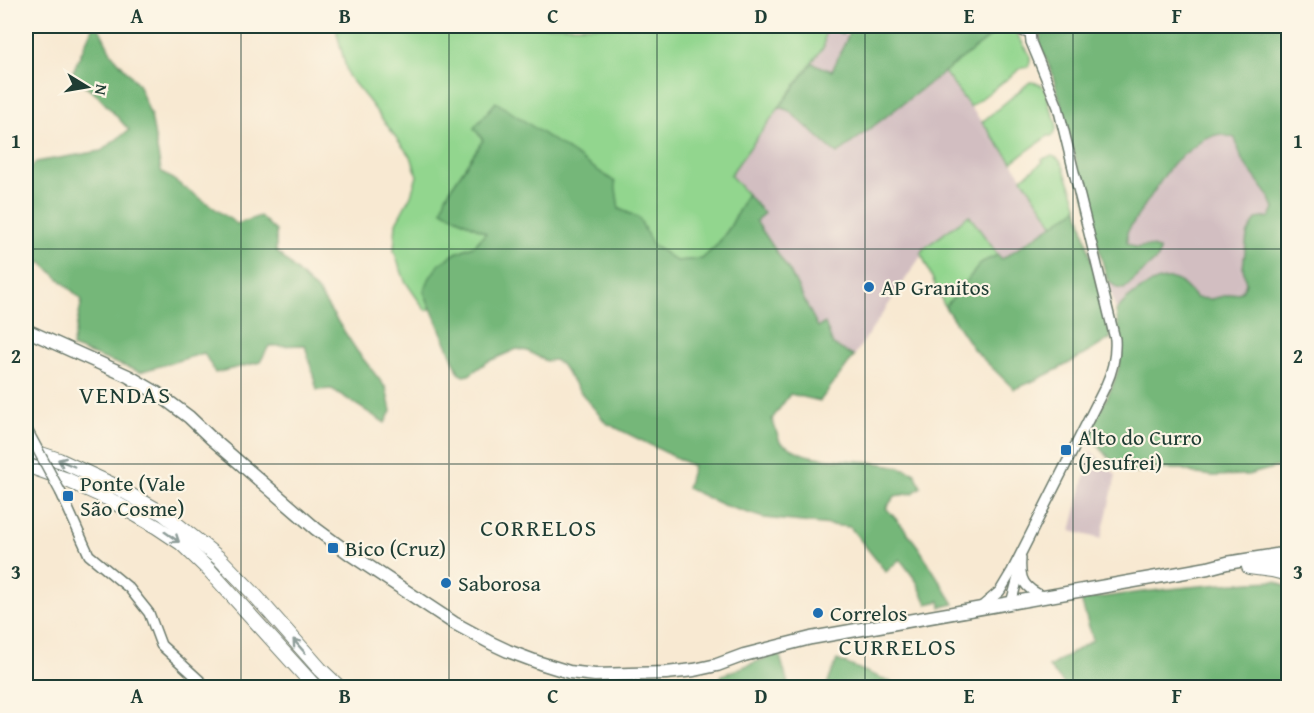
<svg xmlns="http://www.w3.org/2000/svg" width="1314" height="713" viewBox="0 0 1314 713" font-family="'Gentium Book Plus',serif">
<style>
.industrial{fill:#d2bec1}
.green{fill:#92d68e;stroke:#588a61;stroke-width:1.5}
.forest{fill:#75b779;stroke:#4a7a56;stroke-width:1.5}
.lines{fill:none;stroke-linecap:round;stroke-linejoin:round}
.minor-casing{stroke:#6b796b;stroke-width:12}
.major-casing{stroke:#6b796b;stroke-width:15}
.highway-casing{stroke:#6b796b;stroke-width:16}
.minor{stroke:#fff;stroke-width:9}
.major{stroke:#fff;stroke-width:12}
.highway{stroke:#fff;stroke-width:14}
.minor-bridge-casing{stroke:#6b796b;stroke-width:12;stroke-linecap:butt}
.minor-bridge{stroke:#fff;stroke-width:9}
.oneway{stroke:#8f9e9a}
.grid{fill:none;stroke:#1f3d34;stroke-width:1.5;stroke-opacity:0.55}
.poi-dot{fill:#1f6fb2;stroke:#fcf5e5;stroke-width:2}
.labels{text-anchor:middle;stroke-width:4.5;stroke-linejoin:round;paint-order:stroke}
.poi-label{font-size:22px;fill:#1f3d34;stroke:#fcf5e5;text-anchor:start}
.neighbourhood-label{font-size:24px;letter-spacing:1.5px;fill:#1f3d34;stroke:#fcf5e5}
.neatline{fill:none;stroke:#1f3d34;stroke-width:2}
.grid-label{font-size:20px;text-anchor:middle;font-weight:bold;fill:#1f3d34}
</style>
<rect width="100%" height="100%" fill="#fcf5e5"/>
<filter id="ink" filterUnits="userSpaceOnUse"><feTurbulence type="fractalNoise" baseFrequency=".0167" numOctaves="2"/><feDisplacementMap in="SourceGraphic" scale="12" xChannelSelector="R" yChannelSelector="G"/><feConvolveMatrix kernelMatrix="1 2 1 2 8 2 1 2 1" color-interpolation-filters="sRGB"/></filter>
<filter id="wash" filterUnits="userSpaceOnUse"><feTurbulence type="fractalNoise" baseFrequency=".008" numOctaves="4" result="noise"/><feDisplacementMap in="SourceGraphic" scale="24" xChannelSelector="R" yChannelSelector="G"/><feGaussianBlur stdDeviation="1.35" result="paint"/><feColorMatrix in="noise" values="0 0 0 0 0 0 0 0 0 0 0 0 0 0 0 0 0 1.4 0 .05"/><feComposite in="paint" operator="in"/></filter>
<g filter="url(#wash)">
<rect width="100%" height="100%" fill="#f8e9d2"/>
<!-- industrial -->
<g class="industrial">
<polygon points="825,26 848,36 832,72 812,63 824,46"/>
<polygon points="944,72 1012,162 1054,225 1001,259 969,215 921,253 921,256 854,356 833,345 825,323 818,327 790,272 756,220 764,212 729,175 778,109 783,108 789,111 837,154"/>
<polygon points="1220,134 1235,138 1242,160 1269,196 1274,208 1243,268 1246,284 1241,292 1211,299 1196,298 1178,281 1123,303 1116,311 1107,279 1117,288 1145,246 1136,248 1127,242 1127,232 1172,164 1205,138"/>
<polygon points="1091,451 1116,475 1101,539 1071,531"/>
</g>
<!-- green -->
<g class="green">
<polygon points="338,26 841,26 843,34 825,26 824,46 730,175 747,194 730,227 717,245 702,259 676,261 652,244 639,218 483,140 446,196 486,233 475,245 456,253 424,291 431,309 425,310 405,281 394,251 396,223 411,195 417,176 412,159 368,100 348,76 337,33"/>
<polygon points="1004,26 1012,26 1030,55 1030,62 1028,67 1023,67 970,107 944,72"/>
<path d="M1030,82C1050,83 1045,97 1051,110C1056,120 1060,127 1052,136H1048L1012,162L982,122Z"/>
<path d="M1052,156C1065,160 1063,170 1068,180C1073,191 1075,196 1078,208L1054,225L1022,178L1043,162L1042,159Z"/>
<polygon points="969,215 998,255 982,262 945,307 921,253 923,249"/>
<polygon points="1288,294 1288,324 1281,325 1279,302"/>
</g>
<!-- forest -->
<g class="forest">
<polygon points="93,26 98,26 112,54 138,84 151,116 161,171 237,224 260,216 276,231 276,251 319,293 357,351 386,388 391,411 385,423 332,389 317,390 305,345 269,346 260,362 215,373 204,353 140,372 72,347 82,300 41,262 26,274 26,174 36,162 101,151 129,130 98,96 71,76"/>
<polygon points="847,26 1004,26 837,154 789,111 783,108 778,109 812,63 832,71 848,36"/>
<path d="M1041,26H1288V294L1279,302L1281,325L1288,324V464L1248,475L1213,476L1197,474L1182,469H1158L1141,473L1129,472L1113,462L1092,439L1090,431C1101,409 1120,377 1121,353C1122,339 1118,325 1116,311C1127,297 1160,271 1178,281C1185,284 1191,293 1196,298L1211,299L1241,292L1246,284L1243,268L1247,235L1256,219L1270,217L1274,208L1269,196L1242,160L1235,138L1220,134L1205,138L1172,164L1127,232V243L1136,248C1144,246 1153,245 1160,251L1158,258L1124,289L1117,288L1107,279L1060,100L1051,70L1040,46Z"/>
<path d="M496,102L615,182L619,209L639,218L652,244L676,261L702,259L717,245L730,227L747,194L764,213L756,221L790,272L818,327L825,323L833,345L854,356L820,401L790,394L772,419L780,442C789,447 800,454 810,456C845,463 881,458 915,473L921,487L913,493L895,496L886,508L904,528L919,548L954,604L941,607L940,601L927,604L917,582L900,559L886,572L850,527L764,518L723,505L687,488L693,466L606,423L578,389L561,364L554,360L546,361L527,351L517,349L487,362L469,375L463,376L459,373L424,292L429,279L439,264L456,253L475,245L486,233L442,210L446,196L483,140L474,128Z"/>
<path d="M1078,208L1111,338C1080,358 1048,376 1014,389L974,350L945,307L982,262L998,255L1002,259Z"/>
<path d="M1276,581L1288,588V687H1067L1049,667L1093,640L1081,600C1146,591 1211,583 1276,581Z"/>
<polygon points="779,653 789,687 715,687 722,675"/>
<polygon points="837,660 891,682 892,687 826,687"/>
</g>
</g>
<g filter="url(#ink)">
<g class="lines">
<defs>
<g id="minor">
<path d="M1019,26L1022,31C1028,34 1034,32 1035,26"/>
<polyline points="61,493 89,555 129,588 149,613 161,645 208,688"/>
<path d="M1021,558C1019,580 1024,588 1044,597"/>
<polyline points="1011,603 1019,574"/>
<path d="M980,608L1000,591L1012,571L1106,385C1113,370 1116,356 1115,339L1058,107L1031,42L1030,32"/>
</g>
<g id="major">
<polyline points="26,330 128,376 157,393 189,417 211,438 316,529 350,554 454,623 491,643 508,651 540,663 569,672 595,675 666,673 694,670 717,665 744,655 811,638 1208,568 1227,563 1288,553"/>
<polyline points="1266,564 1288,562"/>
</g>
<g id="highway">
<polyline points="26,449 59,460 111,484 164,514 220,559 253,593 320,669 340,688"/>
<polyline points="26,465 65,479 107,498 157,527 181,543 210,571 316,688"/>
<polyline points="1249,567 1272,570 1288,574"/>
</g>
</defs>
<!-- minor casing -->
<use href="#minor" class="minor-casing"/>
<!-- major casing -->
<use href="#major" class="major-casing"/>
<!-- highway casing -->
<use href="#highway" class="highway-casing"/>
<!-- minor -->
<use href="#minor" class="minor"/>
<!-- major -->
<use href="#major" class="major"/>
<!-- highway -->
<use href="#highway" class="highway"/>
<defs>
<polyline id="minor-bridge" points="26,428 61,493"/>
</defs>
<!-- minor-bridge casing -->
<use href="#minor-bridge" class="minor-bridge-casing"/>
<!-- minor-bridge -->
<use href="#minor-bridge" class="minor-bridge"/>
</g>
<!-- one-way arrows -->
<defs><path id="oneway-shaft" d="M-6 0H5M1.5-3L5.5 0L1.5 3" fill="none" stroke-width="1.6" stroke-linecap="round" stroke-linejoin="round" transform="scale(1.5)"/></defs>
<g class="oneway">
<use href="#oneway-shaft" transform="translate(66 463) rotate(-157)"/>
<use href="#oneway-shaft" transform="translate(172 537) rotate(35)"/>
<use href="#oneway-shaft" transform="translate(299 646) rotate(-131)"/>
</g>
</g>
<!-- grid -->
<path class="grid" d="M241,26V688M449,26V688M657,26V688M865,26V688M1073,26V688M26,249H1288M26,464H1288"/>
<!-- markers -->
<g class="poi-dot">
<circle cx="869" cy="287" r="6"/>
<rect x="1060" y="444" width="12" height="12" rx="3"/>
<rect x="62" y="490" width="12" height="12" rx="3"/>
<rect x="327" y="542" width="12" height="12" rx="3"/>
<circle cx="446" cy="583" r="6"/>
<circle cx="818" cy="613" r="6"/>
</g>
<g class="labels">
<!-- poi labels -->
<g class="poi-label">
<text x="881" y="295">AP Granitos</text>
<text x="1078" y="445">Alto do Curro<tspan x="1078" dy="25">(Jesufrei)</tspan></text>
<text x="80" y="491">Ponte (Vale<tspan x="80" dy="25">São Cosme)</tspan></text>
<text x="345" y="556">Bico (Cruz)</text>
<text x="458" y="591">Saborosa</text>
<text x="830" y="621">Correlos</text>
</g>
<!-- neighbourhood labels -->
<g class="neighbourhood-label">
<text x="125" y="403">VENDAS</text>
<text x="539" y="536">CORRELOS</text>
<text x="898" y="655">CURRELOS</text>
</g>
</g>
<!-- margin -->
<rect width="1314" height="713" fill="none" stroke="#fcf5e5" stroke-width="66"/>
<!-- north arrow -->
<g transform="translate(87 87) rotate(101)" stroke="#fcf5e5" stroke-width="4.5" paint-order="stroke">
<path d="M0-4.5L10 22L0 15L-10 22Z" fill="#1f3d34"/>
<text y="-9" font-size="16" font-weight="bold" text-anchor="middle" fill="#1f3d34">N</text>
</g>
<rect x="33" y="33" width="1248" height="647" class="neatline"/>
<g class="grid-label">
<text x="137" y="23">A</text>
<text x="345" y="23">B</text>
<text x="553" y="23">C</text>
<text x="761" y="23">D</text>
<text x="969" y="23">E</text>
<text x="1177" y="23">F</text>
<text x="16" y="148">1</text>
<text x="1298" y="148">1</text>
<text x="16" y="363">2</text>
<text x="1298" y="363">2</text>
<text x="16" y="579">3</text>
<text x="1298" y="579">3</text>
<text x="137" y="703">A</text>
<text x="345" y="703">B</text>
<text x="553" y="703">C</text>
<text x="761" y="703">D</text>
<text x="969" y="703">E</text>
<text x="1177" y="703">F</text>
</g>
</svg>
